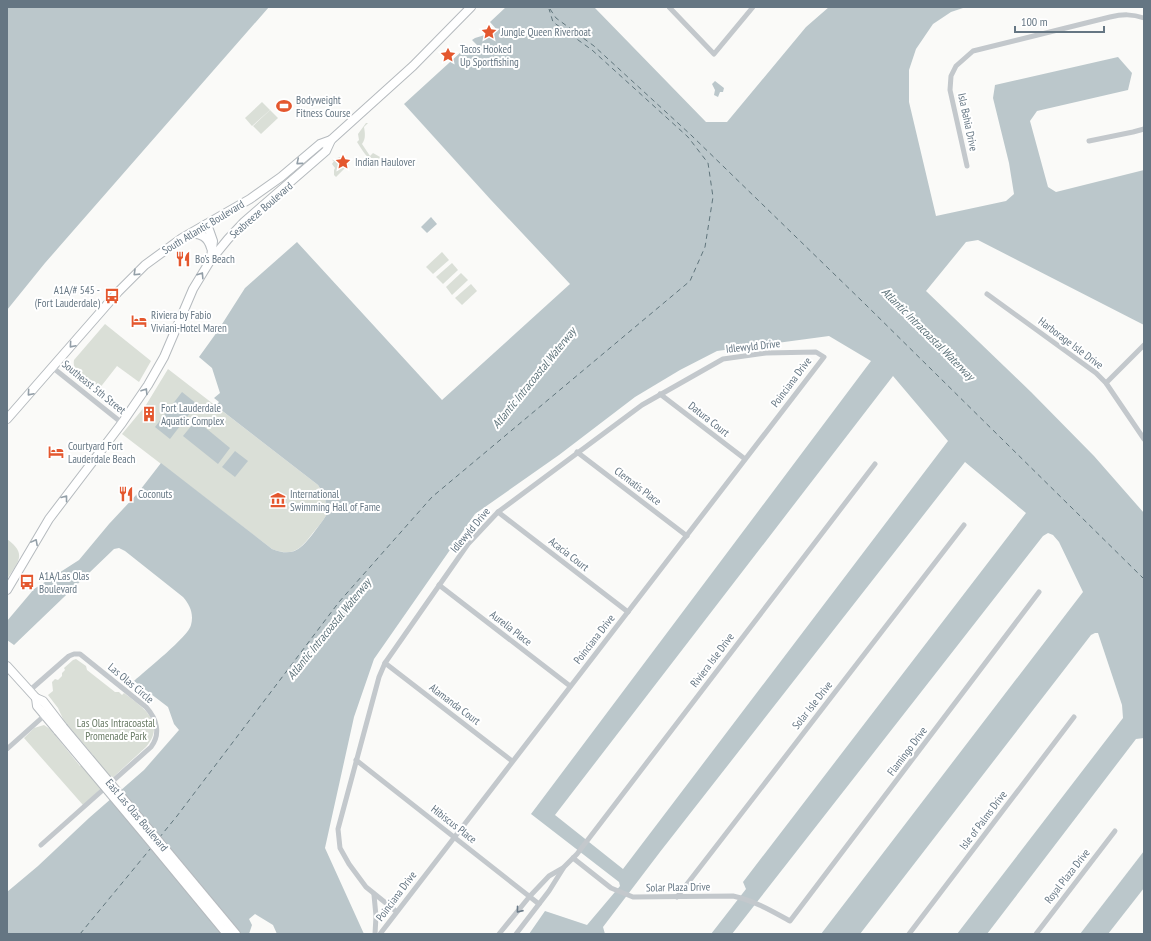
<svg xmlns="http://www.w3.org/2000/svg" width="1151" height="941" viewBox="0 0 1151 941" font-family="'PT Sans Narrow',sans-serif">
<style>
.green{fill:#dadfd7}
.water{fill:#bbc7cb;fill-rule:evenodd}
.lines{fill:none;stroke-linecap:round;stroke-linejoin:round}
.ferry{stroke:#60757c;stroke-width:1;stroke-dasharray:5 4;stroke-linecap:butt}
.primary-casing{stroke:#b5babe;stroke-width:10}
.street{stroke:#c3c8cc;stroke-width:5}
.primary{stroke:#fff;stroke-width:8}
.primary-bridge-casing{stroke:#b5babe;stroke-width:10;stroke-linecap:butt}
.primary-bridge{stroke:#fff;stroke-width:8}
.oneway{stroke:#939fa8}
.oneway2{stroke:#6a7a87}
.labels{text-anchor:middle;stroke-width:4;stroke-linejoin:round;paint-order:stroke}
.poi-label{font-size:11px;fill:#657683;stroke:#fff;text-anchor:start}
.street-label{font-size:11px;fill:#657683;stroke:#fff}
.park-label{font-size:11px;fill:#687a64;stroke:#fff}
.water-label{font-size:12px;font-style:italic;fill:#60757c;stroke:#fff}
</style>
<rect width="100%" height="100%" fill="#fafaf8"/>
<!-- green -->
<g class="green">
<polygon points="262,102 270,110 252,126 245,118"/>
<polygon points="270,110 278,118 261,134 253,126"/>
<path d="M366,123H368L364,127C365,133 366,139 362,144L370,156L373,153L380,157L378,162C368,161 362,150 357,142L359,140L358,134Z"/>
<polygon points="340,157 344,159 349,164 336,177 334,175 334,170 335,168 332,164 334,161 332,160"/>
<polygon points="442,252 449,260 433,274 426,267"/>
<polygon points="452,263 458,270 443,284 436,277"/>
<polygon points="461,273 468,280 452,295 446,287"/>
<polygon points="471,284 477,291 462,305 455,298"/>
<path d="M105,324L151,361L139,382L117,366L99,389C90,382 71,372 74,360Z"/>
<path d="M168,369L318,485L325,496L327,514C323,521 317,528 312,534C300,550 292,557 272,549L122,434L146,405Z"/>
<path d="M7,539C27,554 19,561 7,579Z"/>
<path d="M76,659L86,666L87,670L115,692H119L122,695L124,693C142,707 167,722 146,747L83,805L24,738L34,728L44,725L50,729L80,766L93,755L64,721L58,708L48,695L53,691L52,682L55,679L58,680L62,676V673L65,670L64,668L73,660Z"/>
</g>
<!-- water -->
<g class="water">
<polygon points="7,7 269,7 45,263 7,310"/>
<path d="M506,7H585L595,8L706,122H727L806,27L829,7H966L951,12L933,24L916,49L909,70V102L936,216L1006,201L1014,194L1009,163L993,98L995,85L1118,57L1132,73L1128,90L1037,111L1030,121L1048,187L1056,192L1144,170V325L978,240L966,242L926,291L1031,392L1094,456L1144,513V739V738L1136,739L987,934H957L1123,718L1122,705L1098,633H1095L1091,635L860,934H821L1083,592L1059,542L1053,535L1048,533L1043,536L732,934H711L746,889L743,882L1026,513L965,462L660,852L603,927L605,934H615H529L545,911L587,925L620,886L619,882L531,814L871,361L829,336L717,351L680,370L635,397L559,455L475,514L374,659L354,717L325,848L364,934H277L273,925L255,914L249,919L252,925L249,934H7V892L38,866L89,818L144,770L179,730L174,724L168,707L134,681C145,671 189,636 191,625C194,614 190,605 183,597L125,551L119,548L114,549L14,645L7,640V621L34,589L79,560L109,524L137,494L161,463L272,549C292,557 300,550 312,535C317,528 323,521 327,514L325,496L318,485L216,406L219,402L214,398L220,393L212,368L199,357L217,332L245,288L297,242L442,400L570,284L491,200L404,104L461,52L478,46L472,40L475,38L498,31L490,22ZM893,376L948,441L623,869L555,815Z"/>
<polygon points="715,81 724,88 723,92 720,92 718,97 714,95 715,90 712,84"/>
<polygon points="431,217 437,224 427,233 421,227"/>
<polygon points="182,392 197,404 170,439 155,427"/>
<polygon points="196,420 230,448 218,464 183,436"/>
<polygon points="235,451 248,461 235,477 222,467"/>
<polygon points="1144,851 1144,888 1108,934 1080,934"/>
</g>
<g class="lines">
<!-- ferry -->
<g class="ferry">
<polyline points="550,9 556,18 594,46 691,135 865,304 1144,579"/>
<polyline points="159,838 177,816 339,602 432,497 690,281 705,247 713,197 708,163 688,137 592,50 553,22 549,9"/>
<polyline points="80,934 151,848"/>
</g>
<defs>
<g id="primary">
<polyline points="207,224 213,241 211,258"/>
<path d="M190,234C201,233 208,237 211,248"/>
<polyline points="7,419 118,292 145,265 182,238 250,199 281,177 320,144 331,140"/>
<polyline points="7,590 49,519 122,423 148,385 164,357 193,289 210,261 228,239 244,222 326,151 331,140 413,66 471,7"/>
<polyline points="7,666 36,698 43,701 63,727"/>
<polyline points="36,698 37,706 58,731"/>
<polyline points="151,832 236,934"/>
<polyline points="146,836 227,934"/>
</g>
</defs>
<!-- primary casing -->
<use href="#primary" class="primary-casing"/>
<!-- street -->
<g class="street">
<polyline points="669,7 714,54 753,7"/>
<polyline points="1089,141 1133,132 1144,129"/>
<path d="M967,166L950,90L951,76L956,66L973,51L1110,17C1123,14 1132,14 1144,18"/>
<polyline points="987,294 1096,373 1106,383 1144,439"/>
<polyline points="52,367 122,423"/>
<polyline points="1106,383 1144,345"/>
<polyline points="660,394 745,459"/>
<polyline points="577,452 687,536"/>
<polyline points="498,512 628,612"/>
<polyline points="439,585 570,686"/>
<polyline points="385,663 512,761"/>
<path d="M29,691L69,656L74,654H80L146,707C157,719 161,734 151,747L41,845"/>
<polyline points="7,749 45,715"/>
<polyline points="356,760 539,904"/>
<path d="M573,858L611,888L633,897L733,896C755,901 772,911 790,921L1039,592"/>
<polyline points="374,895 376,916 375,934"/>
<polyline points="677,897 964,525"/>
<polyline points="380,934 824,357 816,352 766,353 723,359 642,405 498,512 468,544 385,663 379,677 338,829 340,848 349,864 366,887 397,912"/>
<polyline points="499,934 530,896 549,876 563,868"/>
<polyline points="516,934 549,891 564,867 577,854 590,837 875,464"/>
<polyline points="909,934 1074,717"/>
<polyline points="1036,934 1115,831"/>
</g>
<!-- primary -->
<use href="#primary" class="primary"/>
<defs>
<g id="primary-bridge">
<polyline points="63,727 151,832"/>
<polyline points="58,731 146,836"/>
</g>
</defs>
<!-- primary-bridge casing -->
<use href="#primary-bridge" class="primary-bridge-casing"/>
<!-- primary-bridge -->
<use href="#primary-bridge" class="primary-bridge"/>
</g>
<!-- one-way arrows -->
<defs><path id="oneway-chevron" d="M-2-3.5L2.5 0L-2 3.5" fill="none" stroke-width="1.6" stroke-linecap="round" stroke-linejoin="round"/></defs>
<g class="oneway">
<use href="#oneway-chevron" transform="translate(299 162) rotate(140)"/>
<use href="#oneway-chevron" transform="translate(136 273) rotate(136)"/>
<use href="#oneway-chevron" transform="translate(201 275) rotate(-57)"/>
<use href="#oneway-chevron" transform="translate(72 345) rotate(131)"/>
<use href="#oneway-chevron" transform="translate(145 391) rotate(-58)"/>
<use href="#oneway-chevron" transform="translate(30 393) rotate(131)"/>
<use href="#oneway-chevron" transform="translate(65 498) rotate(-52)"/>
<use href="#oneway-chevron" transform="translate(35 542) rotate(-62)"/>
</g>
<use class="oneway2" href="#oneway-chevron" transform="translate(519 910) rotate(129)"/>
<!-- icons -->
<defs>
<symbol id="sight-bare" viewBox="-9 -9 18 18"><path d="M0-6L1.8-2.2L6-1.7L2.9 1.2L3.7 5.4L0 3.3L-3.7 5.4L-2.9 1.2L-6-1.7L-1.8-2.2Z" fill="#e4572e" stroke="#fff" stroke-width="2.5" paint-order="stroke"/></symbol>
<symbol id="stadium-bare" viewBox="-9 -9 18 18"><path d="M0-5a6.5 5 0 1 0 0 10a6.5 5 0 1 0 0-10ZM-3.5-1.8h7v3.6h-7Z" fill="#e4572e" stroke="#fff" stroke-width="2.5" paint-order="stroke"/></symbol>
<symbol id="restaurant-bare" viewBox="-9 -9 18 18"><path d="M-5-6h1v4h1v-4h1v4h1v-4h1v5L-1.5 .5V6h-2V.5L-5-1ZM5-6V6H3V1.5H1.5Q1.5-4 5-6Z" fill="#e4572e" stroke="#fff" stroke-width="2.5" paint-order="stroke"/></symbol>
<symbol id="bus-bare" viewBox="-9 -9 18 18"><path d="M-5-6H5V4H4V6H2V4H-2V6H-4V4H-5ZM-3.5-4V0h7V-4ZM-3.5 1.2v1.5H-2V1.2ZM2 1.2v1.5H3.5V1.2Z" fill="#e4572e" stroke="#fff" stroke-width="2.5" paint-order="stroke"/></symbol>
<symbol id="hotel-bare" viewBox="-9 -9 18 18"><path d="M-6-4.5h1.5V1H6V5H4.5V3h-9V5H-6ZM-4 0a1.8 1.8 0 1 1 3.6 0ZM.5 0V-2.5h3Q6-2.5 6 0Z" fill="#e4572e" stroke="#fff" stroke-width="2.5" paint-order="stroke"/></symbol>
<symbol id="building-bare" viewBox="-9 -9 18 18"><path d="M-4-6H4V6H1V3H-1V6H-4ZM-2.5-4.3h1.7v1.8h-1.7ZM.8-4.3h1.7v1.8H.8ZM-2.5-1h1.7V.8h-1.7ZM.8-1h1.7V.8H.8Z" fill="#e4572e" stroke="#fff" stroke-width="2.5" paint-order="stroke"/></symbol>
<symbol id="museum-bare" viewBox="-9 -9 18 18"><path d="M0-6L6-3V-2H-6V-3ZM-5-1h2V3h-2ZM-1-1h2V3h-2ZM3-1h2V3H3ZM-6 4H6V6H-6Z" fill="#e4572e" stroke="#fff" stroke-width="2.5" paint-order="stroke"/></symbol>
</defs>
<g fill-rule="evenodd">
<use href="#sight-bare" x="478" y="21" width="22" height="22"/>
<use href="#sight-bare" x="437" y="44" width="22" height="22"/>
<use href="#stadium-bare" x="273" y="95" width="22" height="22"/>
<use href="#sight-bare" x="332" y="151" width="22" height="22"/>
<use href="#restaurant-bare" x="172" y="248" width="22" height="22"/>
<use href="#bus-bare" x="101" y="285" width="22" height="22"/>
<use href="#hotel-bare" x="128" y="310" width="22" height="22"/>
<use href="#building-bare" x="138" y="403" width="22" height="22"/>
<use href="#hotel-bare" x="45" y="441" width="22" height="22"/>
<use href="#restaurant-bare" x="115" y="483" width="22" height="22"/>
<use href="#museum-bare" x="267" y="489" width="22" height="22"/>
<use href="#bus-bare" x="16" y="571" width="22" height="22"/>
</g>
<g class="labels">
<!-- poi labels -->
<g class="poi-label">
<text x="501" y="36">Jungle Queen Riverboat</text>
<text x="460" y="53">Tacos Hooked<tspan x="460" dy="13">Up Sportfishing</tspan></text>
<text x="296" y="104">Bodyweight<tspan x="296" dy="13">Fitness Course</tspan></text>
<text x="355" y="166">Indian Haulover</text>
<text x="195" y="263">Bo's Beach</text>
<text x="100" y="294" text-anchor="end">A1A/# 545 -<tspan x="100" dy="13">(Fort Lauderdale)</tspan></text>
<text x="151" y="319">Riviera by Fabio<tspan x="151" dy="13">Viviani-Hotel Maren</tspan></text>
<text x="161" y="412">Fort Lauderdale<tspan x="161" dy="13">Aquatic Complex</tspan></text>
<text x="68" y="450">Courtyard Fort<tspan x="68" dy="13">Lauderdale Beach</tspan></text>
<text x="138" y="498">Coconuts</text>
<text x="290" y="498">International<tspan x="290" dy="13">Swimming Hall of Fame</tspan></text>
<text x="39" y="580">A1A/Las Olas<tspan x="39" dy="13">Boulevard</tspan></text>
</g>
<!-- street labels -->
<g class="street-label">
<text transform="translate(968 122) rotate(78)" y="4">Isla Bahia Drive</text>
<text transform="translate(261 210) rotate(-41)" y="4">Seabreeze Boulevard</text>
<text transform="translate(203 227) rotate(-31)" y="4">South Atlantic Boulevard</text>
<text transform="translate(1071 343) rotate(37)" y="4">Harborage Isle Drive</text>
<text transform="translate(753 346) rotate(-6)" y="4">Idlewyld Drive</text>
<text transform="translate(791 382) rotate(-53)" y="4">Poinciana Drive</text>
<text transform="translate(94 387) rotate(39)" y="4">Southeast 5th Street</text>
<text transform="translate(709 419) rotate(38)" y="4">Datura Court</text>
<text transform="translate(638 486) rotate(37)" y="4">Clematis Place</text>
<text transform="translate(470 530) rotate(-50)" y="4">Idlewyld Drive</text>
<text transform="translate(569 554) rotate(38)" y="4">Acacia Court</text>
<text transform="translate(511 628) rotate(38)" y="4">Aurelia Place</text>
<text transform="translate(594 639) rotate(-52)" y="4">Poinciana Drive</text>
<text transform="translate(712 660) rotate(-53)" y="4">Riviera Isle Drive</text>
<text transform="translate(131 683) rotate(40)" y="4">Las Olas Circle</text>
<text transform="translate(455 704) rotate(37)" y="4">Alamanda Court</text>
<text transform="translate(812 705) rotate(-52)" y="4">Solar Isle Drive</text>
<text transform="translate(907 751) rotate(-53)" y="4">Flamingo Drive</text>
<text transform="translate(137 815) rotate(50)" y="4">East Las Olas Boulevard</text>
<text transform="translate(983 820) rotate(-53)" y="4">Isle of Palms Drive</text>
<text transform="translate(454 824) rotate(38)" y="4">Hibiscus Place</text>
<text transform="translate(1067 876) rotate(-52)" y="4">Royal Plaza Drive</text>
<text transform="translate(678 887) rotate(-1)" y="4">Solar Plaza Drive</text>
<text transform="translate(396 896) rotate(-53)" y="4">Poinciana Drive</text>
</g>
<!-- park labels -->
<g class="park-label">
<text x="116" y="727">Las Olas Intracoastal<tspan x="116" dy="13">Promenade Park</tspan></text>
</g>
<!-- water labels -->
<g class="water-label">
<text transform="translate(928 334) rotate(45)" y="4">Atlantic Intracoastal Waterway</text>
<text transform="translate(534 378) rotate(-51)" y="4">Atlantic Intracoastal Waterway</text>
<text transform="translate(329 629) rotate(-51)" y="4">Atlantic Intracoastal Waterway</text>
</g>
</g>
<!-- border -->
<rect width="1151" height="941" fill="none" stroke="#657683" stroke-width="16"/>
<!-- scale -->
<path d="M1015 26v6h89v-6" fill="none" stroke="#657683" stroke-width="2"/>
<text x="1021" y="26" font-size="12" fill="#657683" stroke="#ffffff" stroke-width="3" paint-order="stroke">100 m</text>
</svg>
